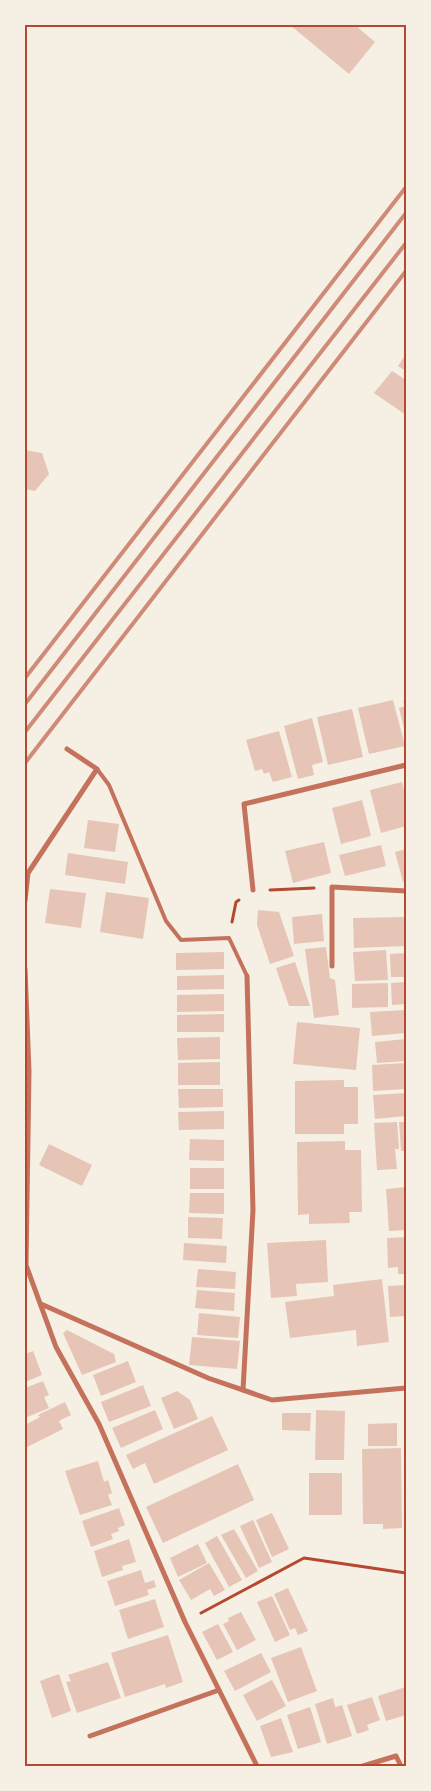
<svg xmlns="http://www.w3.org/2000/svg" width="431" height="1791" viewBox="0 0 431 1791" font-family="'Noto Sans',sans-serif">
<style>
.building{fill:#e6c5b7}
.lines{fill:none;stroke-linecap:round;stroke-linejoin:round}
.path{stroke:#b5482f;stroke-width:3}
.service{stroke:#c5725c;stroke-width:4}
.minor{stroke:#c5725c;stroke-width:5}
.rail{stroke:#cf8b77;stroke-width:4}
.neatline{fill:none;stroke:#b5482f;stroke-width:2}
</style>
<rect width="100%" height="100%" fill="#f6efe4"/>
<!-- building -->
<g class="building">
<polygon points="290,25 355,25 375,42 349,74"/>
<polygon points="406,354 406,371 398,366"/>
<polygon points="392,371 406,380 406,415 374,393"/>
<polygon points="25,450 42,453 49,474 35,491 25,489"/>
<polygon points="393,700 405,746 369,754 358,708"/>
<polygon points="406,700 406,732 405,732 399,708 405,706 403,701"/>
<polygon points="352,709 363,757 328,765 317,717"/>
<polygon points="312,718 323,762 312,765 314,775 298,779 284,726"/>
<polygon points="279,731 292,777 273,782 269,772 264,774 262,769 255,771 246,740"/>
<polygon points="402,782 406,799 406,826 381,833 370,790"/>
<polygon points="362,800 371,836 341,844 332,808"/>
<polygon points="88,820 119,824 115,852 84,848"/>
<polygon points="324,842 331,873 293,883 285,851"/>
<polygon points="381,845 386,866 345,876 339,855"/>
<polygon points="406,849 406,881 403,882 395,852"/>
<polygon points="68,853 128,862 125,884 65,875"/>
<polygon points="50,889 86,893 81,928 45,923"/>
<polygon points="106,892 149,898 143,939 100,932"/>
<polygon points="258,910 279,912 294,956 270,964 257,925"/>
<polygon points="322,914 324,941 294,944 292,917"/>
<polygon points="406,917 406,946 354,948 353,918"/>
<polygon points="326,947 330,978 335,980 339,1015 314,1018 305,949"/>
<polygon points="386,950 388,980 355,981 353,952"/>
<polygon points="224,952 224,969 176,970 176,953"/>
<polygon points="406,953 406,977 391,977 390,954"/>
<polygon points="295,962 310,1006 289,1006 276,968"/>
<polygon points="224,975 224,989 177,990 177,976"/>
<polygon points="406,982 406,1004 392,1005 391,983"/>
<polygon points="388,983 388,1007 352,1008 352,984"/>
<polygon points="224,994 224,1011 177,1012 177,995"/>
<polygon points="406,1010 406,1033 372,1036 370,1012"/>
<polygon points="224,1014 224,1032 177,1032 177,1015"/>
<polygon points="297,1022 360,1028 356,1070 293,1064"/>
<polygon points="220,1037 220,1059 178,1060 177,1038"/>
<polygon points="406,1039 406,1061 377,1063 375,1042"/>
<polygon points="220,1062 220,1085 178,1085 178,1063"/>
<polygon points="406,1063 406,1089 373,1091 372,1065"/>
<polygon points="344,1080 344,1087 358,1087 358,1124 344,1124 344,1134 295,1134 295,1081"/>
<polygon points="178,1089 223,1089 223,1107 179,1108"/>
<polygon points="406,1093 406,1116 375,1119 373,1095"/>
<polygon points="224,1111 224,1129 179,1130 178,1112"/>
<polygon points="397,1122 399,1149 395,1149 397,1169 377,1170 374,1123"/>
<polygon points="399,1122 406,1122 406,1151 401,1151"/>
<polygon points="190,1139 224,1140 224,1161 189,1160"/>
<polygon points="345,1141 345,1150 361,1150 362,1212 349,1212 350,1223 309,1224 309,1214 298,1215 297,1142"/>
<polygon points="49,1144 92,1165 82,1186 39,1165"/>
<rect x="190" y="1168" width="34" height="21"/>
<polygon points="406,1187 406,1230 389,1231 386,1189"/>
<polygon points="190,1193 224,1193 224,1214 189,1213"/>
<polygon points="188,1217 223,1218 222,1239 188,1238"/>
<polygon points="406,1237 406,1274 398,1274 398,1267 388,1268 387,1238"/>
<polygon points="326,1240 328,1282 296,1284 297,1296 271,1298 267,1243"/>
<polygon points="184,1243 227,1246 226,1263 183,1260"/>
<polygon points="198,1269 236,1272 235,1289 196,1287"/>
<polygon points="382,1279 389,1342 357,1346 356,1330 290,1338 285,1302 334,1296 333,1285"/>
<polygon points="406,1285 406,1316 390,1317 388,1286"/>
<polygon points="197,1290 235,1293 234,1311 195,1308"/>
<polygon points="199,1313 240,1317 238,1338 197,1335"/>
<polygon points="67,1330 114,1354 116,1362 82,1375 63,1333"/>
<polygon points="192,1337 240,1341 237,1369 189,1365"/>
<polygon points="33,1351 42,1375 25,1382 25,1354"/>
<polygon points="128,1361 136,1382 101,1396 93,1375"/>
<polygon points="43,1381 49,1395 44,1397 49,1408 25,1418 25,1388"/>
<polygon points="143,1385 151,1406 109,1422 101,1402"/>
<polygon points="177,1391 190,1400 198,1419 174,1429 161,1398"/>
<polygon points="65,1402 71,1415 59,1421 63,1429 25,1448 25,1425 40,1417 38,1415"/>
<polygon points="155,1410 163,1429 121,1448 112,1428"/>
<polygon points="316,1410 345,1411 344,1460 315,1460"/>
<polygon points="282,1413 311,1413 310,1431 282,1430"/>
<polygon points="212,1416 228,1450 154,1484 145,1463 133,1469 126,1455"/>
<polygon points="397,1423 397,1446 368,1446 368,1424"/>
<polygon points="401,1448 402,1528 383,1529 383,1524 363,1524 362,1449"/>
<polygon points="98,1461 104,1482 108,1480 112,1493 108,1495 112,1505 80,1515 65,1471"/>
<polygon points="238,1464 254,1500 163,1543 146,1507"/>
<rect x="309" y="1473" width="33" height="42"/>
<polygon points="119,1508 125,1525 118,1528 119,1531 111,1534 113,1539 91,1547 82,1521"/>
<polygon points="272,1513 289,1549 272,1557 256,1520"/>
<polygon points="253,1520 272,1562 259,1568 240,1526"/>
<polygon points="234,1529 258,1571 246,1578 221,1535"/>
<polygon points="217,1536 242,1580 229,1587 205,1543"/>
<polygon points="129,1539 136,1562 122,1566 123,1570 102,1577 94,1551"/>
<polygon points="198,1544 207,1563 178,1577 170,1558"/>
<polygon points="209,1563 225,1590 214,1596 210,1589 191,1600 179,1580"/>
<polygon points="141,1570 145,1583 154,1580 156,1587 147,1590 149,1595 115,1606 107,1581"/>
<polygon points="288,1588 308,1631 298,1635 295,1628 290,1630 274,1594"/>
<polygon points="272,1596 290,1635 275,1642 257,1602"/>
<polygon points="155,1599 164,1627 128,1639 119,1610"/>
<polygon points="241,1612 256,1640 237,1650 223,1624 229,1621 228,1618"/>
<polygon points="218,1624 233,1652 217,1660 202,1632"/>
<polygon points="168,1635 183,1682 166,1688 165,1684 125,1697 111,1653"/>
<polygon points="301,1647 317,1691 288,1702 271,1658"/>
<polygon points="261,1653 271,1672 235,1691 224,1671"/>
<polygon points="108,1662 121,1698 77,1713 66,1682 71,1681 68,1675"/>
<polygon points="59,1674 71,1711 52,1718 40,1681"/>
<polygon points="272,1680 286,1706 257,1721 243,1695"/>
<polygon points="406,1687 406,1715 386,1721 378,1696"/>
<polygon points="372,1697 380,1720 367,1725 369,1730 357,1734 347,1705"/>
<polygon points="333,1698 335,1707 342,1705 352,1736 327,1744 315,1704"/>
<polygon points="310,1707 321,1742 298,1749 287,1715"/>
<polygon points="281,1718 293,1752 271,1757 260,1726"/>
</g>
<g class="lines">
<!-- path -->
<g class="path">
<polyline points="270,890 314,888"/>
<polyline points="232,922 236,902 239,900"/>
<polyline points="201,1613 304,1558 406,1573"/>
</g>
<!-- service -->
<polyline class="service" points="97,769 109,785 166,921 181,940 229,938 247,976"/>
<!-- minor -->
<g class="minor">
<polyline points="253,890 244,804 406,765"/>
<polyline points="25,901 28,873 97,769 67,749"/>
<polyline points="332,966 332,887 406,891"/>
<polyline points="25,969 29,1071 26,1265 56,1347 99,1424 185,1622 257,1766"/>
<polyline points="41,1304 208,1378 272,1400 406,1388"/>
<polyline points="243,1390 253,1210 247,976"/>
<polyline points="90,1736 219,1690"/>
<polyline points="363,1766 396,1756 401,1766"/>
</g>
<!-- rail -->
<g class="rail">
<polyline points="25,678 406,187"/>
<polyline points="25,704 406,213"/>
<polyline points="25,732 406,243"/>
<polyline points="25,763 406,271"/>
</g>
</g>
<!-- border -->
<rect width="431" height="1791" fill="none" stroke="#f6efe4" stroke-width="52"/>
<rect x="26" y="26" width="379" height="1739" class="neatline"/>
</svg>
